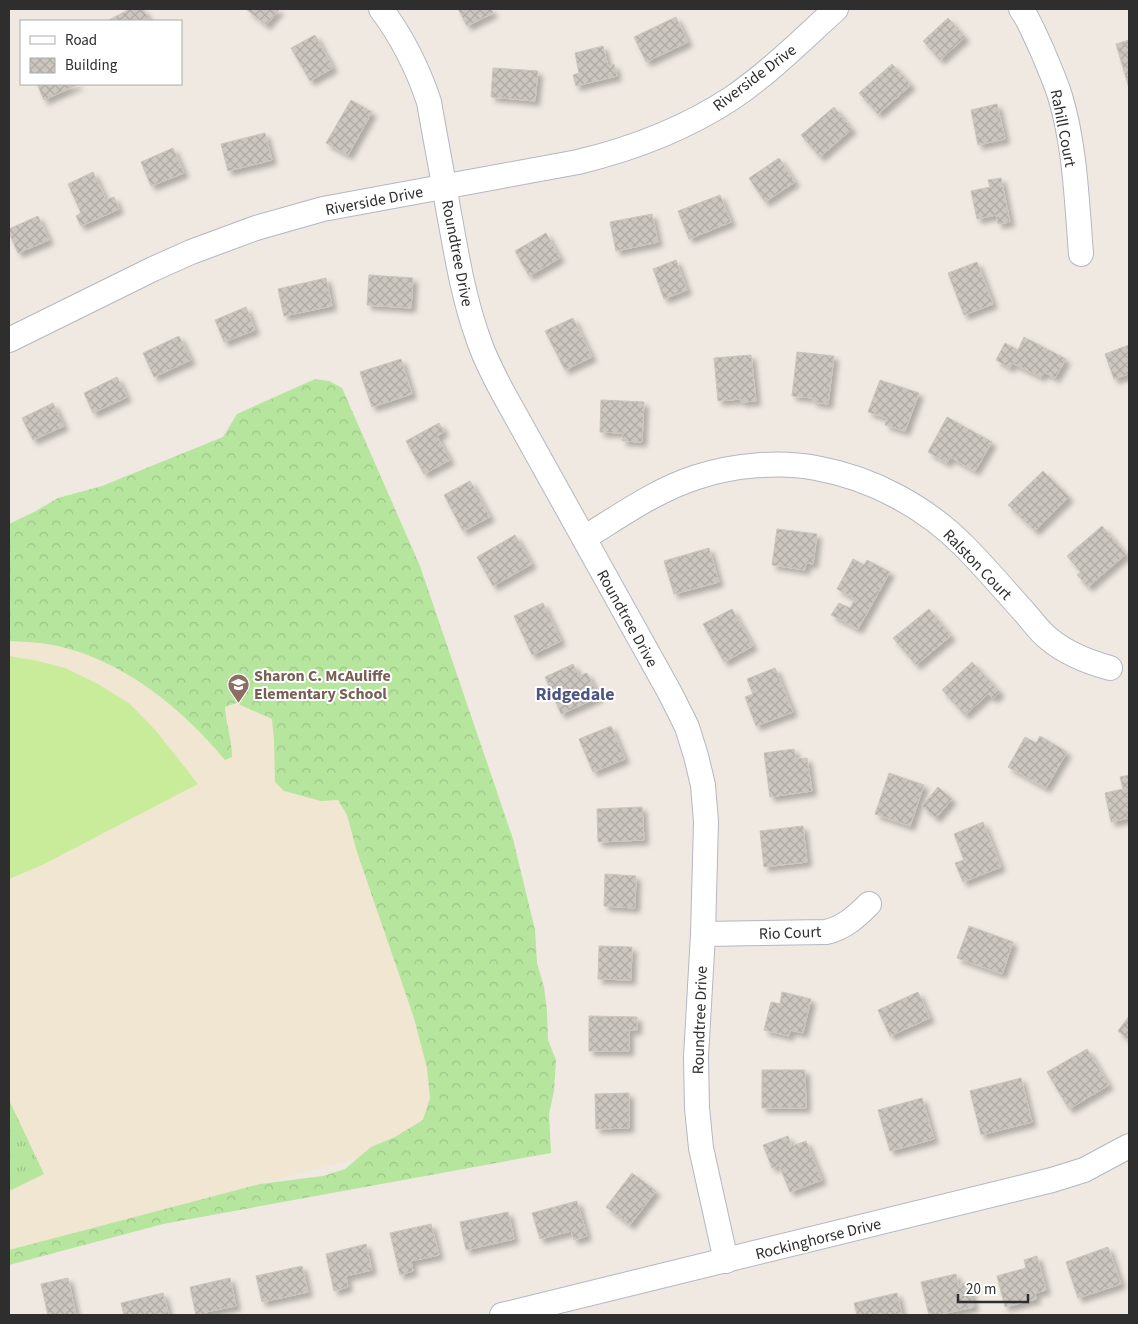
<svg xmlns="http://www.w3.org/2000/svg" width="1138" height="1324" viewBox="0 0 1138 1324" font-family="'Source Sans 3',sans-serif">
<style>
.education{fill:#f0e6d1}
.grass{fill:url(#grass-tufts)}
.forest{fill:url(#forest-crowns)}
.pitch{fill:#c9ec9a}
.building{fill:url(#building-cross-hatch);stroke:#cbc5ba;filter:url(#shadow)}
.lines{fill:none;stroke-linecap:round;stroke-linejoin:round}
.minor-casing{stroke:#b4b7c1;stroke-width:26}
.minor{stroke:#fff;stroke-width:24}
.labels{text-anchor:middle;stroke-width:4;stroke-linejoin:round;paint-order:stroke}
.street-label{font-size:16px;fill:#2e2e2e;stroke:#fff}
.education-label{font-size:16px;font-weight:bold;fill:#785e54;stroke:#fff;text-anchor:start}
.neighbourhood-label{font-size:18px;font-weight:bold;fill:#4d5680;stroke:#fff}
</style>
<defs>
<pattern id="grass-tufts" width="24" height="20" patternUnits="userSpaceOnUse" patternTransform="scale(1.25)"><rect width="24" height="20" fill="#b6e59e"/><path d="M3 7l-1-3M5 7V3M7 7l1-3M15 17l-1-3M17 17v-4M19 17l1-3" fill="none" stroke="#9dc588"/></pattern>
<pattern id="forest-crowns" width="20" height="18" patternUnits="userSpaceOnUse" patternTransform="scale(1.25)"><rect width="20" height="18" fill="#b6e59e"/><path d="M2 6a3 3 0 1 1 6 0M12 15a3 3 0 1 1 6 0" fill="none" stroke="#9dc588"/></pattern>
<pattern id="building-cross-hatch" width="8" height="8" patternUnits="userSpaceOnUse" patternTransform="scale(1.25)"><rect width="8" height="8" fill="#cbc7bf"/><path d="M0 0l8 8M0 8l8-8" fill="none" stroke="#afaba4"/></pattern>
<filter id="shadow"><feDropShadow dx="4.5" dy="4.5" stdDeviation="2.5" flood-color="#0004"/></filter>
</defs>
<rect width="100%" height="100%" fill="#efe9e1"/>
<!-- education -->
<polygon class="education" points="333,421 541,1110 9,1250 9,547"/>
<!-- grass -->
<polygon class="grass" points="9,1100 44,1174 9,1191"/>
<!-- forest -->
<path class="forest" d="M315,379L329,381L342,388L420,566L513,839L535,930L537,963L544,987L547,1011L548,1040L556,1060L554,1091L549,1114L551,1153L163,1224L9,1265V1250L260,1184L323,1176L345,1169L371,1147L395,1137L423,1120L430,1098L427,1068L414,1018L357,852L347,815L338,800L321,801L284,791L275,782L274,739L272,719L236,703L225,707C226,725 232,740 232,757L225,760C183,709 124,661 58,646C42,642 25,642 9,641V524L36,511L58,498L102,486L223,437L237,414Z"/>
<!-- pitch -->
<polygon class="pitch" points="9,656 38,661 65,668 98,684 130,704 157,732 198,784 42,865 9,879"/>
<!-- building -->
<g class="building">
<polygon points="130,9 143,9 150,21 107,21"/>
<polygon points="246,9 280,9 266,25"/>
<polygon points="458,9 491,9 493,13 467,26"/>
<polygon points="676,17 688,42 646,62 634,37"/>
<polygon points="948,18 965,37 940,60 923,41"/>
<polygon points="315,35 333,68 310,81 291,48"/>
<polygon points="1129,40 1129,88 1116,44"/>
<polygon points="603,46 608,66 614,64 617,76 576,86 573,75 579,73 575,53"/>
<polygon points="892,64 911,85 878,114 859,93"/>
<polygon points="493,68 538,71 535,101 491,97"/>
<polygon points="37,84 79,84 44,100"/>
<polygon points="351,100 372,112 348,155 326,143"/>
<polygon points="997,104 1005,139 978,145 971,110"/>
<polygon points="834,107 852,129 820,157 801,135"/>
<polygon points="265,133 272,160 228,171 221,144"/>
<polygon points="173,148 184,173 151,186 141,162"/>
<polygon points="779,158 795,182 765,202 749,178"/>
<polygon points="93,172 106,200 114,197 119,209 81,226 76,216 81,213 68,184"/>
<polygon points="1001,178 1010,222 998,224 996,215 977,219 971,191 990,187 988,180"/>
<polygon points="720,195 731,222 689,239 678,211"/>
<polygon points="652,214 658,242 616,251 610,222"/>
<polygon points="38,216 49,240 18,253 9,233 9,229"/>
<polygon points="546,233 560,258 529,276 515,251"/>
<polygon points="676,260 687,290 664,299 653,269"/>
<polygon points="977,262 993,304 964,315 948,273"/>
<polygon points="369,275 413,278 411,308 367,305"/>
<polygon points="326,278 332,306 284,316 278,289"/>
<polygon points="246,307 255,330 224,342 215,320"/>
<polygon points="573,318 592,357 565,370 545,331"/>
<polygon points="179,336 191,360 154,377 143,353"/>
<polygon points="1024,337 1066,359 1055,378 1044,372 1041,377 1012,363 1010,368 996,360 1005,343 1018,350"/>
<polygon points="1129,345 1129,374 1114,379 1105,354"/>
<polygon points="797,352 834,356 828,404 813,402 813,398 792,396"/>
<polygon points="751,355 756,401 741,402 741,399 718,401 714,358"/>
<polygon points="401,359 412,394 372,407 360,372"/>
<polygon points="117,377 127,397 93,413 84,393"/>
<polygon points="880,380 919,393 905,431 885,425 887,418 868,412"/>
<polygon points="601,400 644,402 642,442 622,441 623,433 600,432"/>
<polygon points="53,403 64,426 33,440 22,418"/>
<polygon points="947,417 992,442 975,471 950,457 947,463 928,452"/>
<polygon points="439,423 444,432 437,436 450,460 424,474 406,441"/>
<polygon points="1043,471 1069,497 1035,531 1008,505"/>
<polygon points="470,481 490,517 463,531 444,495"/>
<polygon points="1102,526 1126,554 1088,587 1077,575 1081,572 1067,556"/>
<polygon points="777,529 817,534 813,564 806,563 805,570 772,565"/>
<polygon points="515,535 532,564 493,586 477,557"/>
<polygon points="709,548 719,582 674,594 664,561"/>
<polygon points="853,559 864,565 867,560 890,572 858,629 831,615 839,603 850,608 855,599 837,589"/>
<polygon points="543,603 561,641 532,655 514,616"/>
<polygon points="732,609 753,646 724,662 703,624"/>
<polygon points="929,609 951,636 916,665 893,638"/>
<polygon points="972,662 1000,692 993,699 988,694 965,715 942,690"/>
<polygon points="573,664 579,676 587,673 599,697 561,714 545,677"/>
<polygon points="775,668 793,712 756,726 745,697 753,694 747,679"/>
<polygon points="611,726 625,759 593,772 579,739"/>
<polygon points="1040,736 1067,752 1046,788 1008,767 1025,737 1036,743"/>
<polygon points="794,749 796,759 807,758 812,791 770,797 764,753"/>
<polygon points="889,773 924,785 910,826 875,814"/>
<polygon points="1129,775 1129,818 1111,822 1105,793 1123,789 1120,777"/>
<polygon points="938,787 952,799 936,818 922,806"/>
<polygon points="642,807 644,840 598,842 597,809"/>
<polygon points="983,822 1001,867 963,882 955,863 964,860 954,834"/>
<polygon points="803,826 807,862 764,867 760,831"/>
<polygon points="605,874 636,876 635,908 604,906"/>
<polygon points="969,926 1013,942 1002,974 957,958"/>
<polygon points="599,946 632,947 631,980 598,979"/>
<polygon points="782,992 811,999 803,1033 790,1030 789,1036 764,1030 771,1002 780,1004"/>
<polygon points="918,992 930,1018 890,1036 878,1010"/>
<polygon points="589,1016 637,1017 637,1030 629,1030 629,1051 589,1051"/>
<polygon points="1129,1016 1129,1040 1118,1031"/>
<polygon points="1087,1049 1109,1085 1069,1109 1047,1072"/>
<polygon points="762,1070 805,1070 806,1108 762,1108"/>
<polygon points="1021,1078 1032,1122 981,1135 970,1091"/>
<polygon points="629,1093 629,1128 596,1129 595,1094"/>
<polygon points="922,1098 934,1139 890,1151 878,1110"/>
<polygon points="788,1136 792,1146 806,1141 822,1180 790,1192 779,1165 772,1168 763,1145"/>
<polygon points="632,1173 656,1191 630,1225 606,1207"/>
<polygon points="577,1201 587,1236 574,1240 571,1231 540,1239 532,1213"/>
<polygon points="508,1212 514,1239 466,1250 460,1222"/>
<polygon points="431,1224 439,1255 411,1261 413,1271 400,1275 390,1233"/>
<polygon points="366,1244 372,1270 346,1276 348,1287 334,1291 326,1254"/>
<polygon points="1108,1247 1121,1284 1078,1298 1066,1262"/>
<polygon points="1037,1256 1046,1290 1035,1293 1036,1299 1005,1307 997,1276 1026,1268 1024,1260"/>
<polygon points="302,1266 308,1292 262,1302 256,1276"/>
<polygon points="956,1274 958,1285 968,1282 974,1307 937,1315 929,1315 921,1282"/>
<polygon points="68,1278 76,1315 48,1315 41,1284"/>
<polygon points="230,1278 236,1306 206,1312 207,1315 196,1315 190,1287"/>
<polygon points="163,1293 169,1315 124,1315 121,1303"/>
<polygon points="897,1293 902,1315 857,1315 854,1303"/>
</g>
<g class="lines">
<defs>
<g id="minor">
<path d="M381,9C402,37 418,69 429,102C435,137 442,172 448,208C456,251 463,297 478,338C484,357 493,374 502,391L670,693L687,727L696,756L703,785L706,822L703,934L696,1057L697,1108L701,1148L726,1261"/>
<path d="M1021,9C1030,21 1035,36 1042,50C1048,65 1055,80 1060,96C1075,145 1077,203 1081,254"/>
<path d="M9,340L153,269L191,252L256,228L323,209L578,162C632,149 685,129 732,98C770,72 803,39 836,9"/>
<path d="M584,538C620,516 656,490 697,477C733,465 779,461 816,468C872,478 926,507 965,547C986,568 1006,592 1026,614C1033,622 1040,632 1049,639C1067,654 1088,662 1110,668"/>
<path d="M703,934L826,932C844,928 856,917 869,904"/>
<polyline points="502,1315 1052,1180 1084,1170 1129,1146"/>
</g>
</defs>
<!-- minor casing -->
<use href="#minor" class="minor-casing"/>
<!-- minor -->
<use href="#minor" class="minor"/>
</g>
<!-- icons -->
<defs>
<symbol id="school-pin" viewBox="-11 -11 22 30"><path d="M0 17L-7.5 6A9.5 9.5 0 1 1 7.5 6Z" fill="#8d6e63" stroke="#fff"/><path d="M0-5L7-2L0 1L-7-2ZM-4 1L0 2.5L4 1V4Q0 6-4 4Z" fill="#fff"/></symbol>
</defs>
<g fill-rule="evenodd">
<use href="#school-pin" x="226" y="672" width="25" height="34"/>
</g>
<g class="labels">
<!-- street labels -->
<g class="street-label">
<text transform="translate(754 77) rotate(-37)" y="6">Riverside Drive</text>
<text transform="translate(1064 128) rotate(79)" y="6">Rahill Court</text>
<text transform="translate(374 200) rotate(-11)" y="6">Riverside Drive</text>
<text transform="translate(458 253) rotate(79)" y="6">Roundtree Drive</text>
<text transform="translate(978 564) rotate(46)" y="6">Ralston Court</text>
<text transform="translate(628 618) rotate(61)" y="6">Roundtree Drive</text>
<text transform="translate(790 932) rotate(-2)" y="6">Rio Court</text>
<text transform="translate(699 1020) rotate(-88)" y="6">Roundtree Drive</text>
<text transform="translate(818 1238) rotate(-14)" y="6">Rockinghorse Drive</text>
</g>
<!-- education labels -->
<g class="education-label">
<text x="254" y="681">Sharon C. McAuliffe<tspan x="254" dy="18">Elementary School</tspan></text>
</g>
<!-- neighbourhood labels -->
<g class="neighbourhood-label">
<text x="575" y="700">Ridgedale</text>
</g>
</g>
<!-- border -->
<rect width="1138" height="1324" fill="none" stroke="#2e2e2e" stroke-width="20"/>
<!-- legend -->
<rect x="20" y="20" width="162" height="65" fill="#ffffff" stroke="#ababab"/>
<rect x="30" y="36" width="25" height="8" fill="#ffffff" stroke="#ababab"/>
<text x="65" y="45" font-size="15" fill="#2e2e2e">Road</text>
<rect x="30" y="58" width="25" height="15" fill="url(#building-cross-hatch)" stroke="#ababab"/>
<text x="65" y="70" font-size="15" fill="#2e2e2e">Building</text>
<!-- scale -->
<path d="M958 1294v8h70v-8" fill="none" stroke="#2e2e2e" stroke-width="2.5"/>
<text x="966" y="1294" font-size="15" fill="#2e2e2e" stroke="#ffffff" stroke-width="4" paint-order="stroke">20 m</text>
</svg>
